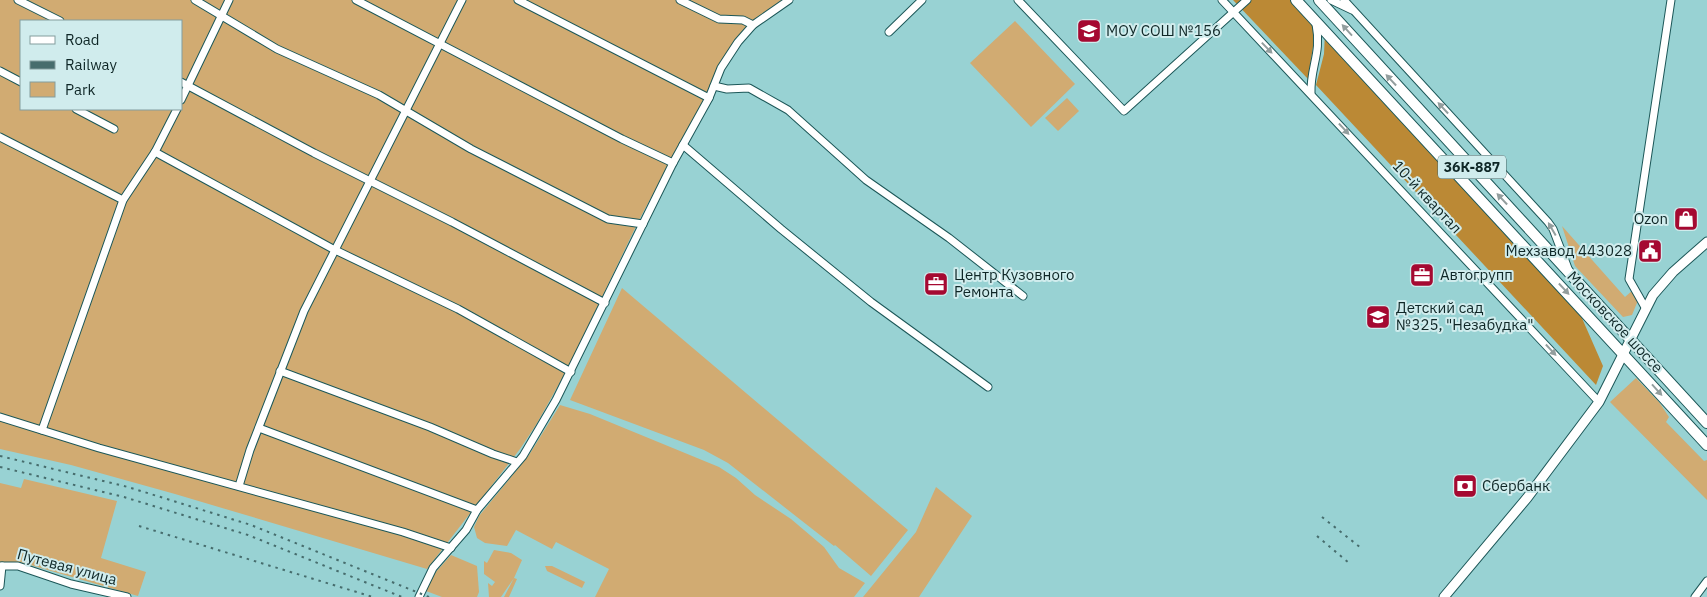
<svg xmlns="http://www.w3.org/2000/svg" width="1707" height="597" viewBox="0 0 1707 597" font-family="'IBM Plex Sans',sans-serif">
<style>
.green{fill:#d1ab72;fill-rule:evenodd}
.forest{fill:#bb8935}
.lines{fill:none;stroke-linecap:round;stroke-linejoin:round}
.minor-casing{stroke:#1c5758;stroke-width:9}
.tertiary-casing{stroke:#1c5758;stroke-width:11}
.primary-casing{stroke:#1c5758;stroke-width:12}
.minor{stroke:#fff;stroke-width:7}
.tertiary{stroke:#fff;stroke-width:9}
.primary{stroke:#fff;stroke-width:10}
.rail{stroke:#476d6d;stroke-width:2;stroke-dasharray:2.5 5;stroke-linecap:butt}
.oneway{fill:#939e9e}
.labels{text-anchor:middle;stroke-width:4;stroke-linejoin:round;paint-order:stroke}
.shield{fill:#d0eced;stroke:#496262;stroke-width:1}
.shield-label{font-size:14px;font-weight:bold;fill:#0f2727}
.poi-label{font-size:15px;fill:#0f2727;stroke:#d0eced;text-anchor:start}
.street-label{font-size:15px;fill:#0f2727;stroke:#d0eced}
</style>
<rect width="100%" height="100%" fill="#98d2d3"/>
<!-- green -->
<g class="green">
<path d="M0,0H784L750,23L728,55L639,220L568,368L536,425L520,449L427,569L175,494L71,465L0,449ZM21,21H181V109H21Z"/>
<polygon points="1015,21 1075,84 1031,127 970,63"/>
<polygon points="1067,98 1079,111 1058,131 1045,118"/>
<polygon points="1562,226 1625,297 1634,289 1639,298 1632,315 1623,317 1575,266"/>
<polygon points="622,288 908,530 871,576 835,545 834,546 728,463 704,450 570,400"/>
<polygon points="1636,378 1659,402 1669,417 1666,422 1704,461 1707,460 1707,500 1610,402"/>
<polygon points="560,405 590,414 719,467 736,478 755,495 791,519 824,547 839,568 865,583 854,597 595,597 609,569 556,542 552,549 516,530 507,546 485,543 477,538 474,527 479,516 529,455"/>
<polygon points="24,479 117,501 101,558 146,572 138,596 20,562 0,564 0,483 21,488"/>
<polygon points="936,487 972,516 919,597 863,597 916,532"/>
<polygon points="494,550 511,553 522,560 514,578 517,579 509,597 504,597 514,578 501,597 489,597 488,583 492,586 495,582 484,574 484,561 487,563"/>
<polygon points="451,555 477,566 479,592 477,597 442,597 426,591 434,574"/>
<polygon points="545,566 552,566 585,582 582,588 547,571"/>
</g>
<!-- forest -->
<g class="forest">
<polygon points="1233,0 1295,0 1312,19 1315,34 1308,79"/>
<polygon points="1325,32 1574,300 1603,366 1596,385 1316,85 1324,54"/>
</g>
<g class="lines">
<defs>
<g id="minor">
<polyline points="18,0 60,21"/>
<polyline points="195,0 277,49 379,95 471,149 608,219 643,224"/>
<polyline points="356,0 622,139 673,163"/>
<polyline points="518,0 709,98"/>
<polyline points="680,0 719,19 743,20 753,25"/>
<polyline points="1018,0 1124,111 1247,0"/>
<polyline points="1222,0 1599,402"/>
<polyline points="1331,0 1352,10"/>
<polyline points="1344,0 1548,222 1553,229 1569,271"/>
<polyline points="889,32 922,0"/>
<polyline points="0,71 21,82"/>
<polyline points="181,82 314,153 452,222 605,303"/>
<polyline points="714,86 727,89 749,88 788,110 866,180 949,238 1023,296"/>
<path d="M1311,93C1310,67 1322,53 1316,24"/>
<polyline points="181,100 229,0"/>
<polyline points="76,109 114,129"/>
<polyline points="0,137 123,200"/>
<polyline points="683,145 781,229 871,302 988,387"/>
<polyline points="155,152 333,249 458,309 571,372"/>
<polyline points="1646,309 1629,279 1671,0"/>
<polyline points="280,371 430,427 493,454 517,462"/>
<polyline points="0,417 99,448 403,532 451,548"/>
<polyline points="259,428 477,510"/>
<polyline points="42,430 123,200 155,152 177,109"/>
<polyline points="239,486 250,450 304,311 462,0"/>
<polyline points="0,566 18,566 71,584 127,597"/>
<polyline points="0,586 2,566"/>
<polyline points="419,597 433,568 466,530 477,510 523,456 556,400 673,163 709,98 721,68 738,42 753,25 789,0"/>
<polyline points="1695,597 1707,581"/>
</g>
<polyline id="tertiary" points="1444,597 1527,498 1599,402 1653,295 1673,272 1707,242"/>
<g id="primary">
<polyline points="1296,0 1707,445"/>
<polyline points="1319,0 1707,423"/>
</g>
</defs>
<!-- minor casing -->
<use href="#minor" class="minor-casing"/>
<!-- tertiary casing -->
<use href="#tertiary" class="tertiary-casing"/>
<!-- primary casing -->
<use href="#primary" class="primary-casing"/>
<!-- minor -->
<use href="#minor" class="minor"/>
<!-- tertiary -->
<use href="#tertiary" class="tertiary"/>
<!-- primary -->
<use href="#primary" class="primary"/>
<!-- rail -->
<g class="rail">
<polyline points="0,456 128,487 251,525 429,597"/>
<polyline points="0,467 124,497 248,535 402,597"/>
<polyline points="1322,517 1361,548"/>
<polyline points="139,526 373,597"/>
<polyline points="1317,536 1349,563"/>
</g>
</g>
<!-- one-way arrows -->
<defs><path id="oneway-solid" d="M-6-.8H1V-3.2L6.5 0L1 3.2V.8H-6Z" transform="scale(1.25)"/></defs>
<g class="oneway">
<use href="#oneway-solid" transform="translate(1347 30) rotate(-132)"/>
<use href="#oneway-solid" transform="translate(1267 48) rotate(46)"/>
<use href="#oneway-solid" transform="translate(1391 80) rotate(-133)"/>
<use href="#oneway-solid" transform="translate(1443 108) rotate(-133)"/>
<use href="#oneway-solid" transform="translate(1344 129) rotate(47)"/>
<use href="#oneway-solid" transform="translate(1502 199) rotate(-133)"/>
<use href="#oneway-solid" transform="translate(1552 229) rotate(-120)"/>
<use href="#oneway-solid" transform="translate(1564 289) rotate(47)"/>
<use href="#oneway-solid" transform="translate(1551 350) rotate(47)"/>
<use href="#oneway-solid" transform="translate(1657 390) rotate(48)"/>
</g>
<!-- icons -->
<defs>
<symbol id="school-square" viewBox="-11 -11 22 22"><rect x="-9" y="-9" width="18" height="18" rx="4" fill="#a50931" stroke="#d0eced"/><path d="M0-5L7-2L0 1L-7-2ZM-4 1L0 2.5L4 1V4Q0 6-4 4Z" fill="#fff"/></symbol>
<symbol id="shop-square" viewBox="-11 -11 22 22"><rect x="-9" y="-9" width="18" height="18" rx="4" fill="#a50931" stroke="#d0eced"/><path d="M-5-2.5h2.3a2.7 3.5 0 0 1 5.4 0H5L5.5 6h-11ZM-1.5-2.5h3a1.5 2.3 0 0 0-3 0Z" fill="#fff"/></symbol>
<symbol id="civic-square" viewBox="-11 -11 22 22"><rect x="-9" y="-9" width="18" height="18" rx="4" fill="#a50931" stroke="#d0eced"/><path d="M-.6-6.5H3V-4.5H.6V-3L4-1V1h2V6H-6V1h2V-1L-.6-3ZM-1.2 2.5V6h2.4V2.5Z" fill="#fff"/></symbol>
<symbol id="office-square" viewBox="-11 -11 22 22"><rect x="-9" y="-9" width="18" height="18" rx="4" fill="#a50931" stroke="#d0eced"/><path d="M-6-3h4V-5.5h4V-3h4V5H-6ZM-1-4.5V-3h2v-1.5ZM-6 0V1H6V0Z" fill="#fff"/></symbol>
<symbol id="bank-square" viewBox="-11 -11 22 22"><rect x="-9" y="-9" width="18" height="18" rx="4" fill="#a50931" stroke="#d0eced"/><path d="M-6-4H6V4H-6ZM0-2.3a2.3 2.3 0 1 0 0 4.6a2.3 2.3 0 1 0 0-4.6Z" fill="#fff"/></symbol>
</defs>
<g fill-rule="evenodd">
<use href="#school-square" x="1075" y="17" width="28" height="28"/>
<use href="#shop-square" x="1672" y="205" width="28" height="28"/>
<use href="#civic-square" x="1636" y="237" width="28" height="28"/>
<use href="#office-square" x="1408" y="261" width="28" height="28"/>
<use href="#office-square" x="922" y="270" width="28" height="28"/>
<use href="#school-square" x="1364" y="303" width="28" height="28"/>
<use href="#bank-square" x="1451" y="472" width="28" height="28"/>
</g>
<g class="labels">
<!-- shield labels -->
<rect class="shield" x="1438" y="155.5" width="68" height="23" rx="4"/>
<g class="shield-label">
<text x="1472" y="172">36К-887</text>
</g>
<!-- poi labels -->
<g class="poi-label">
<text x="1106" y="36">МОУ СОШ №156</text>
<text x="1668" y="224" text-anchor="end">Ozon</text>
<text x="1632" y="256" text-anchor="end">Мехзавод 443028</text>
<text x="954" y="280">Центр Кузовного<tspan x="954" dy="17">Ремонта</tspan></text>
<text x="1440" y="280">Автогрупп</text>
<text x="1396" y="313">Детский сад<tspan x="1396" dy="17">№325, "Незабудка"</tspan></text>
<text x="1482" y="491">Сбербанк</text>
</g>
<!-- street labels -->
<g class="street-label">
<text transform="translate(1427 197) rotate(47)" y="5">10-й квартал</text>
<text transform="translate(1615 322) rotate(47)" y="5">Московское шоссе</text>
<text transform="translate(67 567) rotate(15)" y="5">Путевая улица</text>
</g>
</g>
<!-- legend -->
<rect x="20" y="20" width="162" height="90" fill="#d0eced" stroke="#839d9e"/>
<rect x="30" y="36" width="25" height="8" fill="#ffffff" stroke="#839d9e"/>
<text x="65" y="45" font-size="15" fill="#0f2727">Road</text>
<rect x="30" y="61" width="25" height="8" fill="#476d6d" stroke="#839d9e"/>
<text x="65" y="70" font-size="15" fill="#0f2727">Railway</text>
<rect x="30" y="82" width="25" height="15" fill="#d1ab72" stroke="#839d9e"/>
<text x="65" y="95" font-size="15" fill="#0f2727">Park</text>
</svg>
